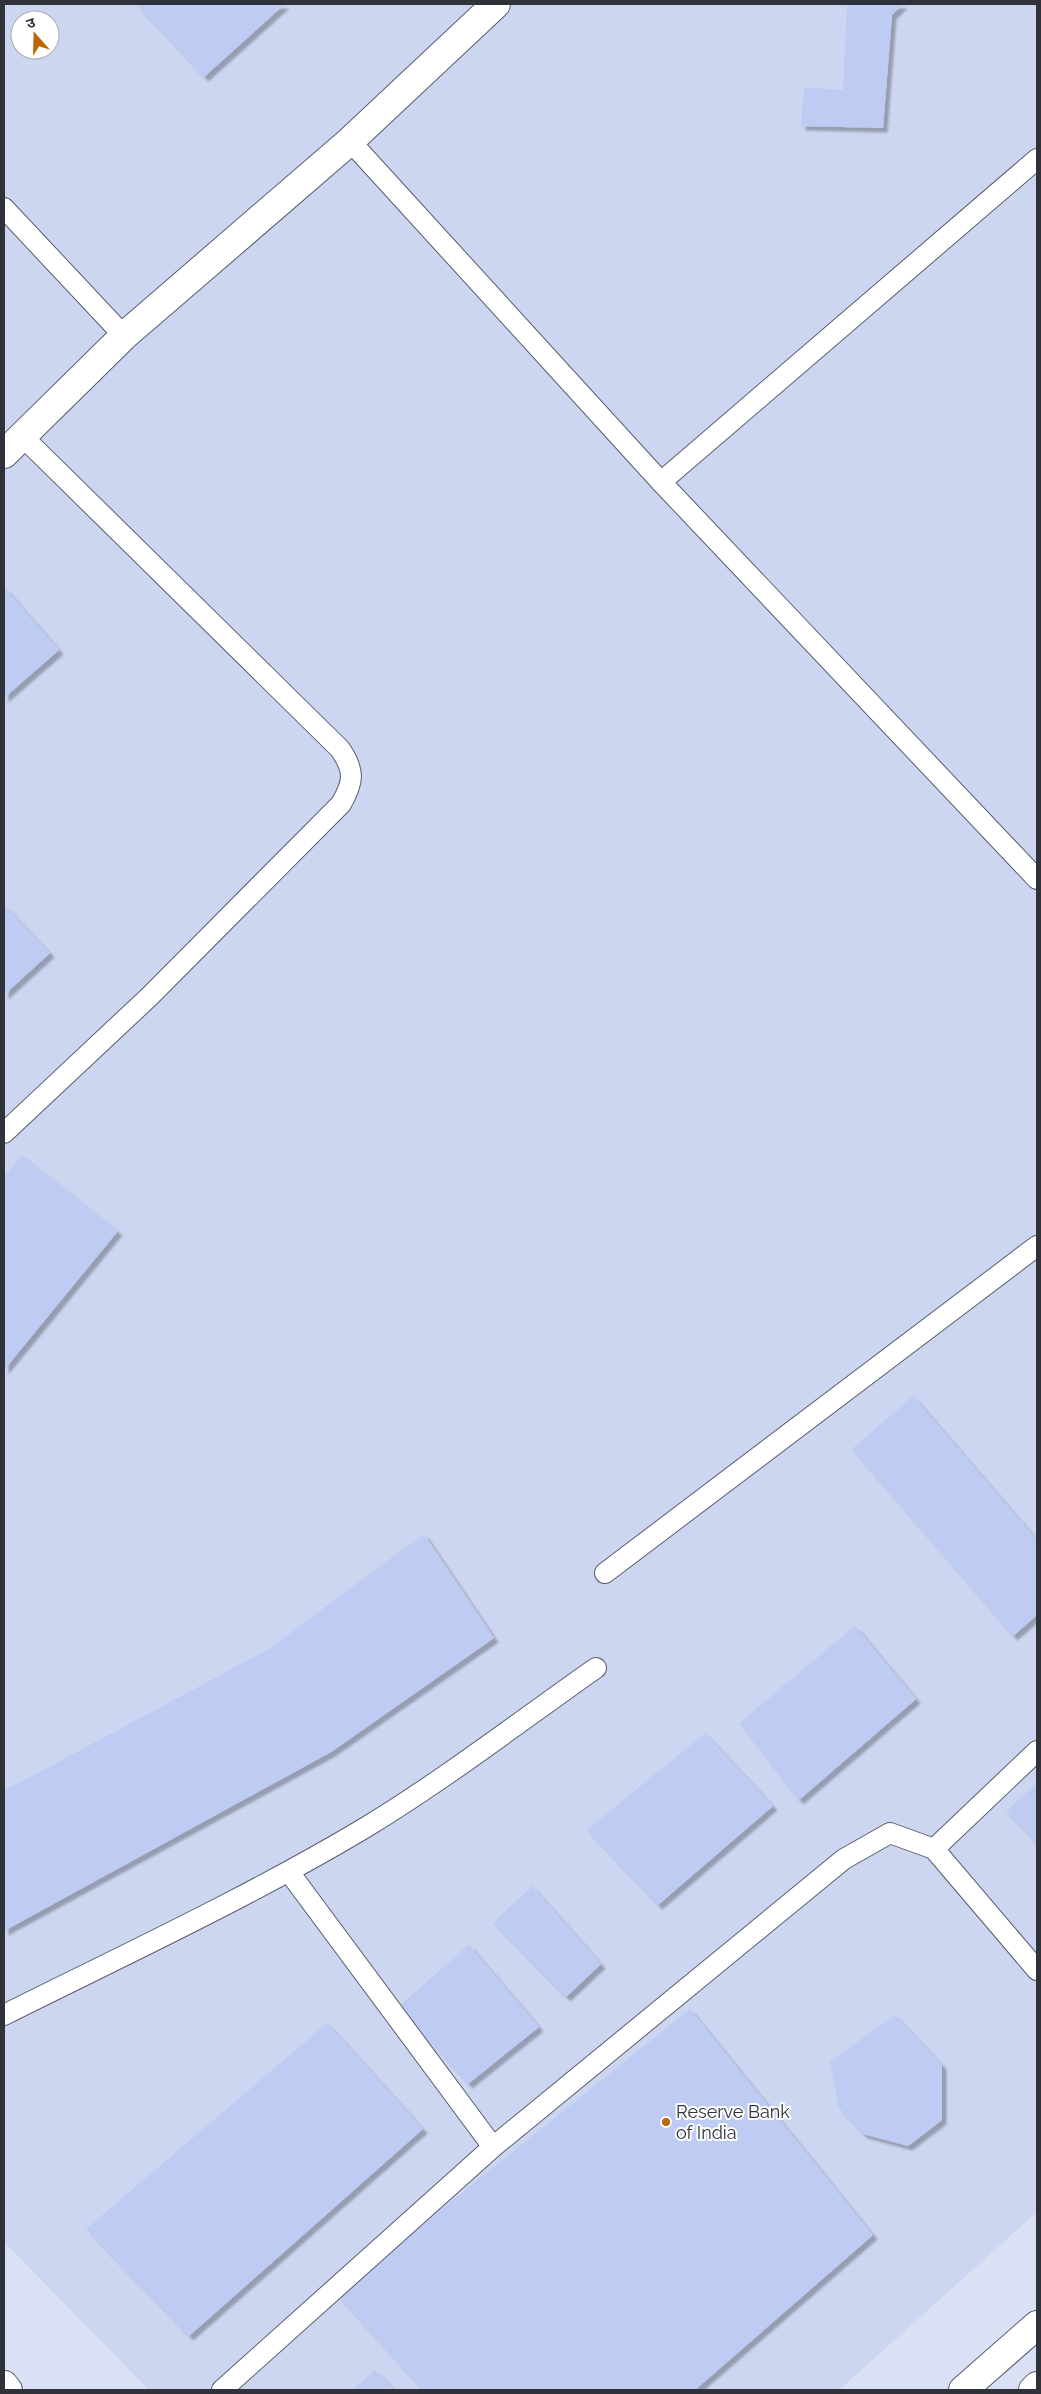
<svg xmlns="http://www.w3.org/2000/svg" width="1041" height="2394" viewBox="0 0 1041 2394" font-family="Raleway,'Noto Sans Devanagari',sans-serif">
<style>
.built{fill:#cdd6f0;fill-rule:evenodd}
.building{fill:#becbf3;filter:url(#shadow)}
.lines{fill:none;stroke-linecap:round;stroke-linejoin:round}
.lane-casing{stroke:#585d6e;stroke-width:22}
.street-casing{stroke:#585d6e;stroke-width:30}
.secondary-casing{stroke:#585d6e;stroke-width:30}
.lane{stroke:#fff;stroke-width:20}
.street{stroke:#fff;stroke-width:28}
.secondary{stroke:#fff;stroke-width:28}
.poi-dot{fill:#bd6500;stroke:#fff;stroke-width:2}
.labels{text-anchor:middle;stroke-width:4;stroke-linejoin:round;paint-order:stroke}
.poi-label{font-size:18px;fill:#2f3239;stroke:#fff;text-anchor:start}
</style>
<defs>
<filter id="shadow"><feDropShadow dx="4.5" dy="4.5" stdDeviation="1" flood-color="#0004"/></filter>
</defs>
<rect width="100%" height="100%" fill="#dae1f5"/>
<!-- built -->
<path class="built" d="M4,4H1037V2212L839,2390H149L4,2242ZM20,20H50V50H20Z"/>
<!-- building -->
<g class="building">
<polygon points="136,4 285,4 204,77"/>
<polygon points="847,4 903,4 892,15 883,128 801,126 804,87 843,90"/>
<polygon points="4,587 59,650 4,698"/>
<polygon points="4,905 50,953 4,995"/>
<polygon points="22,1155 118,1231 4,1370 4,1177"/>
<polygon points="913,1396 1037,1540 1037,1615 1013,1636 852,1449"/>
<polygon points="424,1534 494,1638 331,1752 4,1931 4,1791 267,1650"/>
<polygon points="855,1626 916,1699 799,1800 739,1723"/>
<polygon points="705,1733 773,1806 658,1905 587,1830"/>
<polygon points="1037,1783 1037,1844 1006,1811"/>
<polygon points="532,1886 601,1964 566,1997 493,1923"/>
<polygon points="469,1945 539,2027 468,2084 399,2006"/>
<polygon points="690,2009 873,2235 695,2390 423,2390 336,2294"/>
<polygon points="895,2015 942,2065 942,2120 908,2146 863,2134 839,2108 830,2062"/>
<polygon points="327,2023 423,2129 189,2336 86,2229"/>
<polygon points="375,2370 395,2390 352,2390"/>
</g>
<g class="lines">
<defs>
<g id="lane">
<polyline points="350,141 661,482 1037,879"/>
<polyline points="4,208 124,336"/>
<polyline points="661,482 1037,159"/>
<path d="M4,1133L150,996L341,804C354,781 355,771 340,749L22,436"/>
<polyline points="605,1573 1037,1246"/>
<polyline points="934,1849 1037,1751"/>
<polyline points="289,1872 493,2147"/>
<path d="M4,2015C124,1955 247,1898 363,1829C444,1780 519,1722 596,1668"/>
<polyline points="222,2390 493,2147 844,1859 890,1833 934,1849 1037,1970"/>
</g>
<polyline id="street" points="4,454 124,336 350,141 496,4"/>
<g id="secondary">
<polyline points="4,2385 8,2390"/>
<polyline points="963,2390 1037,2325"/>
<polyline points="1033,2390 1037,2386"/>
</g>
</defs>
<!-- lane casing -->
<use href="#lane" class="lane-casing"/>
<!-- street casing -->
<use href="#street" class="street-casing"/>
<!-- secondary casing -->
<use href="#secondary" class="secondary-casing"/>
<!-- lane -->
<use href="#lane" class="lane"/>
<!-- street -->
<use href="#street" class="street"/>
<!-- secondary -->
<use href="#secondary" class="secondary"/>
</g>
<!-- markers -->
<circle class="poi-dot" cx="666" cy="2122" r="5"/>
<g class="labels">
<!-- poi labels -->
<g class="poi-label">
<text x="676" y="2118">Reserve Bank<tspan x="676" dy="21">of India</tspan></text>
</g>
</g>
<!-- border -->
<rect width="1041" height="2394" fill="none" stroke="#2f3239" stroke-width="10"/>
<!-- north arrow -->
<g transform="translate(35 35) rotate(340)"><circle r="24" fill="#ffffff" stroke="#acadb0"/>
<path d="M0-4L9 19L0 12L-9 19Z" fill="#bd6500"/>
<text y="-8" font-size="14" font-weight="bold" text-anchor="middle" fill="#2f3239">उ</text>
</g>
</svg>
